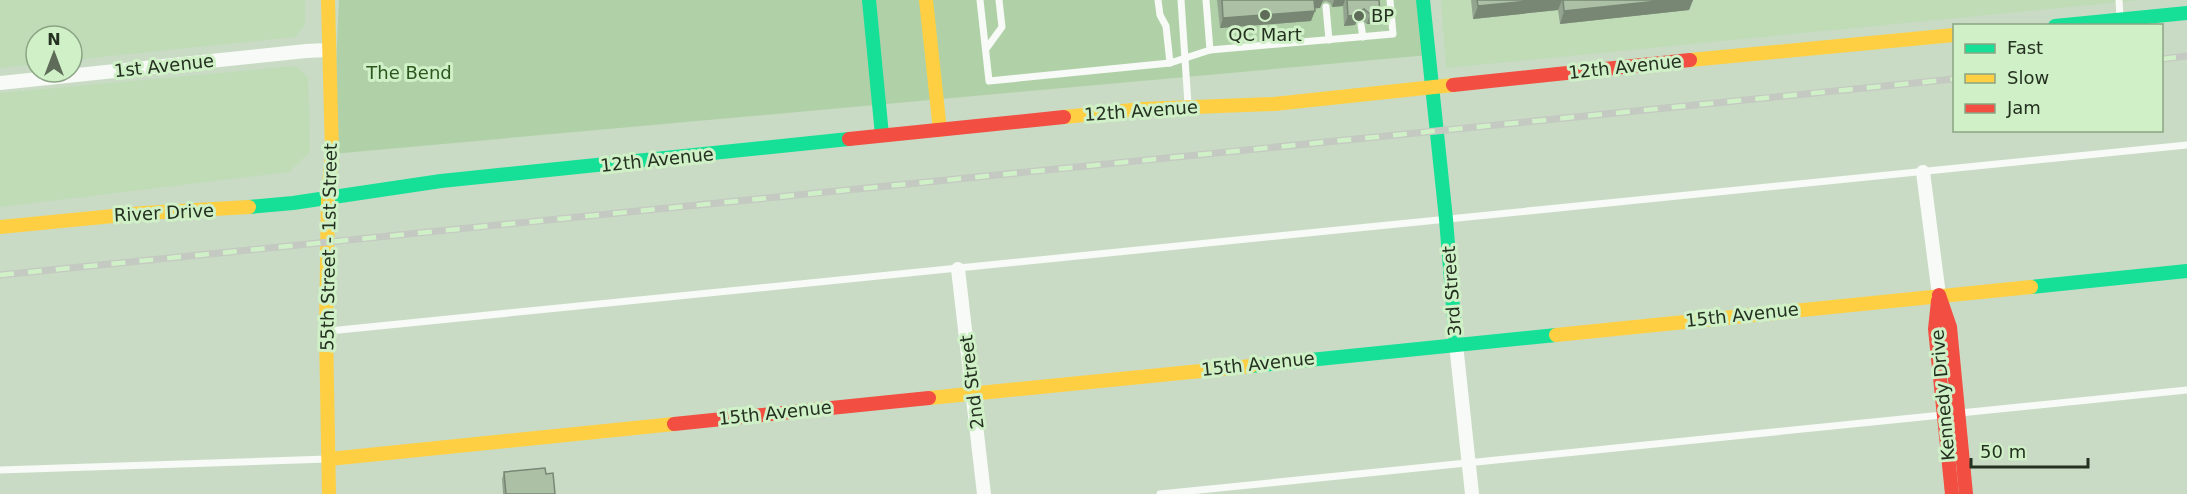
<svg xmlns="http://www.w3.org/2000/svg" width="2187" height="494" viewBox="0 0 2187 494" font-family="'DejaVu Sans',sans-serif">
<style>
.built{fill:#bfdcb7}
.green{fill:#b0d1a7}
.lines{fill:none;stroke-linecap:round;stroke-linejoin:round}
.lane{stroke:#f7faf6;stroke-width:7}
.street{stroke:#f7faf6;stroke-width:14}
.fast{stroke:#16e098;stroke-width:14}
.slow{stroke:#ffcf43;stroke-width:14}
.jam{stroke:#f24e42;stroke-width:14}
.rail-casing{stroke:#c4c9c2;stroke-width:7}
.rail{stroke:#d0f1c7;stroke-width:4.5;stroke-dasharray:14;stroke-linecap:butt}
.wall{fill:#93a58e}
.shaded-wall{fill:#788674}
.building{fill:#abc0a5;stroke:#788674;stroke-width:1.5}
.poi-dot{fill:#5e6c59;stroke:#d0f1c7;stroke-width:2}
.labels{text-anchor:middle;stroke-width:6;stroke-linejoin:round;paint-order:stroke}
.poi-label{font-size:18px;fill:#243020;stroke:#d0f1c7;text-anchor:start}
.street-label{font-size:18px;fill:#243020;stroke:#d0f1c7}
.park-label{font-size:18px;fill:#2b571e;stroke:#d0f1c7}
</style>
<rect width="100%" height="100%" fill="#c9dbc4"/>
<!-- built -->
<g class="built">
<polygon points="0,0 305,0 305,25 295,37 72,60 72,36 36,36 36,64 0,68"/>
<polygon points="1441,0 2142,0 1446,68"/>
<polygon points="296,66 308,77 310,152 289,172 0,207 0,93"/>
</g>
<!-- green -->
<polygon class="green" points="339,0 1425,0 1429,55 332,154"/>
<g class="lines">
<!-- lane -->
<g class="lane">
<polyline points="980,0 989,81 1170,63 1210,50 1206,0"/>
<polyline points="1158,0 1160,15 1166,26 1170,63"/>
<polyline points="1181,0 1188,104"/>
<polyline points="2119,0 2120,17"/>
<polyline points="1326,7 1329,40"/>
<polyline points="1361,25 1363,37"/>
<polyline points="986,49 1002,27 999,0"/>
<polyline points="1210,50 1393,34 1390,0"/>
<polyline points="329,331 2187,145"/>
<polyline points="1960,413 2187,390"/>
<polyline points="0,470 327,459"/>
<polyline points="1160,494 1942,415"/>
</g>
<!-- street -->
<g class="street">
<polyline points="0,83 306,51 328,50"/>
<polyline points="1923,172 1939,295"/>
<polyline points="958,269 984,494"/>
<polyline points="1456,344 1472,494"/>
</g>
<!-- fast -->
<g class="fast">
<polyline points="869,0 882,135"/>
<polyline points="1423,0 1446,219 1456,344"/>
<polyline points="2055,26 2187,13"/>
<polyline points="249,207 293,203 441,181 849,139"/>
<polyline points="2031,287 2187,271"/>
<polyline points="1251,366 1556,335"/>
</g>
<!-- slow -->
<g class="slow">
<polyline points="328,0 332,154 328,196 326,331 329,494"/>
<polyline points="926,0 940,130"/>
<polyline points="1690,60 1954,35"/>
<polyline points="1064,117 1142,109 1274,104 1453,85"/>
<polyline points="0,227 144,213 249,207"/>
<polyline points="1556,335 2031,287"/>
<polyline points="929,398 1251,366"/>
<polyline points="329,459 674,424"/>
</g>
<!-- jam -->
<g class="jam">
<polyline points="1453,85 1690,60"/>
<polyline points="849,139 1064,117"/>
<polyline points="1939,295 1950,327 1966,494"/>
<polyline points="1938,301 1935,329 1952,494"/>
<polyline points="674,424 929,398"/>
</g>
<defs>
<g id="rail">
<polyline points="2162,59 2187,56"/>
<polyline points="0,275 1954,79"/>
</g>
</defs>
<!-- rail casing -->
<use href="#rail" class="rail-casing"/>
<!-- rail -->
<use href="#rail" class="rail"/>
</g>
<!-- wall -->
<g class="wall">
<polygon points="1217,0 1379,0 1376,24 1367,24 1361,19 1357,21 1355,25 1344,26 1343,6 1332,7 1330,3 1326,1 1322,3 1320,8 1315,8 1311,21 1220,28"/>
<polygon points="1471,0 1693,0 1689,10 1560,24 1558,10 1473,19"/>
<polygon points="504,472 546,474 555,494 503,494 502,479"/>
</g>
<!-- shaded-wall -->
<g class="shaded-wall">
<polygon points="1314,0 1323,0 1320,8 1310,9"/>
<polygon points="1334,0 1345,0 1343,6 1332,7"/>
<polygon points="1539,0 1562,0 1558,10 1473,19 1478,6"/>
<polygon points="1667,0 1693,0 1689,10 1560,24 1564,11"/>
<polygon points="1364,9 1361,19 1357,21 1361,11"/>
<polygon points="1315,11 1311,21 1220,28 1223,18"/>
<polygon points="1380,13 1376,24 1367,24 1370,14"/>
<polygon points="1359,15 1355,25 1344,26 1348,16"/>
</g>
<!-- building -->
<g class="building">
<polygon points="1222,0 1314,0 1315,11 1223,18"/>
<polygon points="1347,0 1379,0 1380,13 1370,14 1364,9 1361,11 1359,15 1348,16"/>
<polygon points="1477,0 1539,0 1478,6"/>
<polygon points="1563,0 1667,0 1564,11"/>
<polygon points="545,468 546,474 553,473 555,494 506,494 504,472"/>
</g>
<!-- markers -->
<g class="poi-dot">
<circle cx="1265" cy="15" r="6"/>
<circle cx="1359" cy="16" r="6"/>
</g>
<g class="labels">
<!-- poi labels -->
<g class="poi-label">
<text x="1371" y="22">BP</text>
<text x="1265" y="41" text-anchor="middle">QC Mart</text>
</g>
<!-- street labels -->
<g class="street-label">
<text transform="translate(164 66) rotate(-6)" y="6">1st Avenue</text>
<text transform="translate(1625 67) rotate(-6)" y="6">12th Avenue</text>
<text transform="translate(1141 111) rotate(-4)" y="6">12th Avenue</text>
<text transform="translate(657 160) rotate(-6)" y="6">12th Avenue</text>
<text transform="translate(164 213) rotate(-3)" y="6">River Drive</text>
<text transform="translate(329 247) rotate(-89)" y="6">55th Street - 1st Street</text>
<text transform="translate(1452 291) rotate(-94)" y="6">3rd Street</text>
<text transform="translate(1742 315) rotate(-6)" y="6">15th Avenue</text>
<text transform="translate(1258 364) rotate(-6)" y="6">15th Avenue</text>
<text transform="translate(972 382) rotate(-97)" y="6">2nd Street</text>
<text transform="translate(1943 395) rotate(-95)" y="6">Kennedy Drive</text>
<text transform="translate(775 413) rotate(-6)" y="6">15th Avenue</text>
</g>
<!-- park labels -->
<g class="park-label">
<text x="409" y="79">The Bend</text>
</g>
</g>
<!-- legend -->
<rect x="1953" y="24" width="210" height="108" fill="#d0f1c7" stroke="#8ba484" stroke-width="1.5"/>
<rect x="1965" y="44" width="30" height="9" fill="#16e098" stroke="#8ba484" stroke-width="1.5"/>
<text x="2007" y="54" font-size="18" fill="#243020">Fast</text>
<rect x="1965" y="74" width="30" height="9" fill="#ffcf43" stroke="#8ba484" stroke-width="1.5"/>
<text x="2007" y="84" font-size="18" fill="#243020">Slow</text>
<rect x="1965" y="104" width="30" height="9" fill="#f24e42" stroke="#8ba484" stroke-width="1.5"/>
<text x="2007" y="114" font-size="18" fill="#243020">Jam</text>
<!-- north arrow -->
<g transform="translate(54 54)"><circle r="28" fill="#d0f1c7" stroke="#8ba484" stroke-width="1.5"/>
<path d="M0-4.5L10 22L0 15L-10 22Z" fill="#5e6c59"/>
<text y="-9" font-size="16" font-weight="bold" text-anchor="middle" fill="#243020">N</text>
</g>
<!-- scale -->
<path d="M1971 458v9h117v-9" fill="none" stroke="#243020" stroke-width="3"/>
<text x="1980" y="458" font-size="18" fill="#243020" stroke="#d0f1c7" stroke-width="4.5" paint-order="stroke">50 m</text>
</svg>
